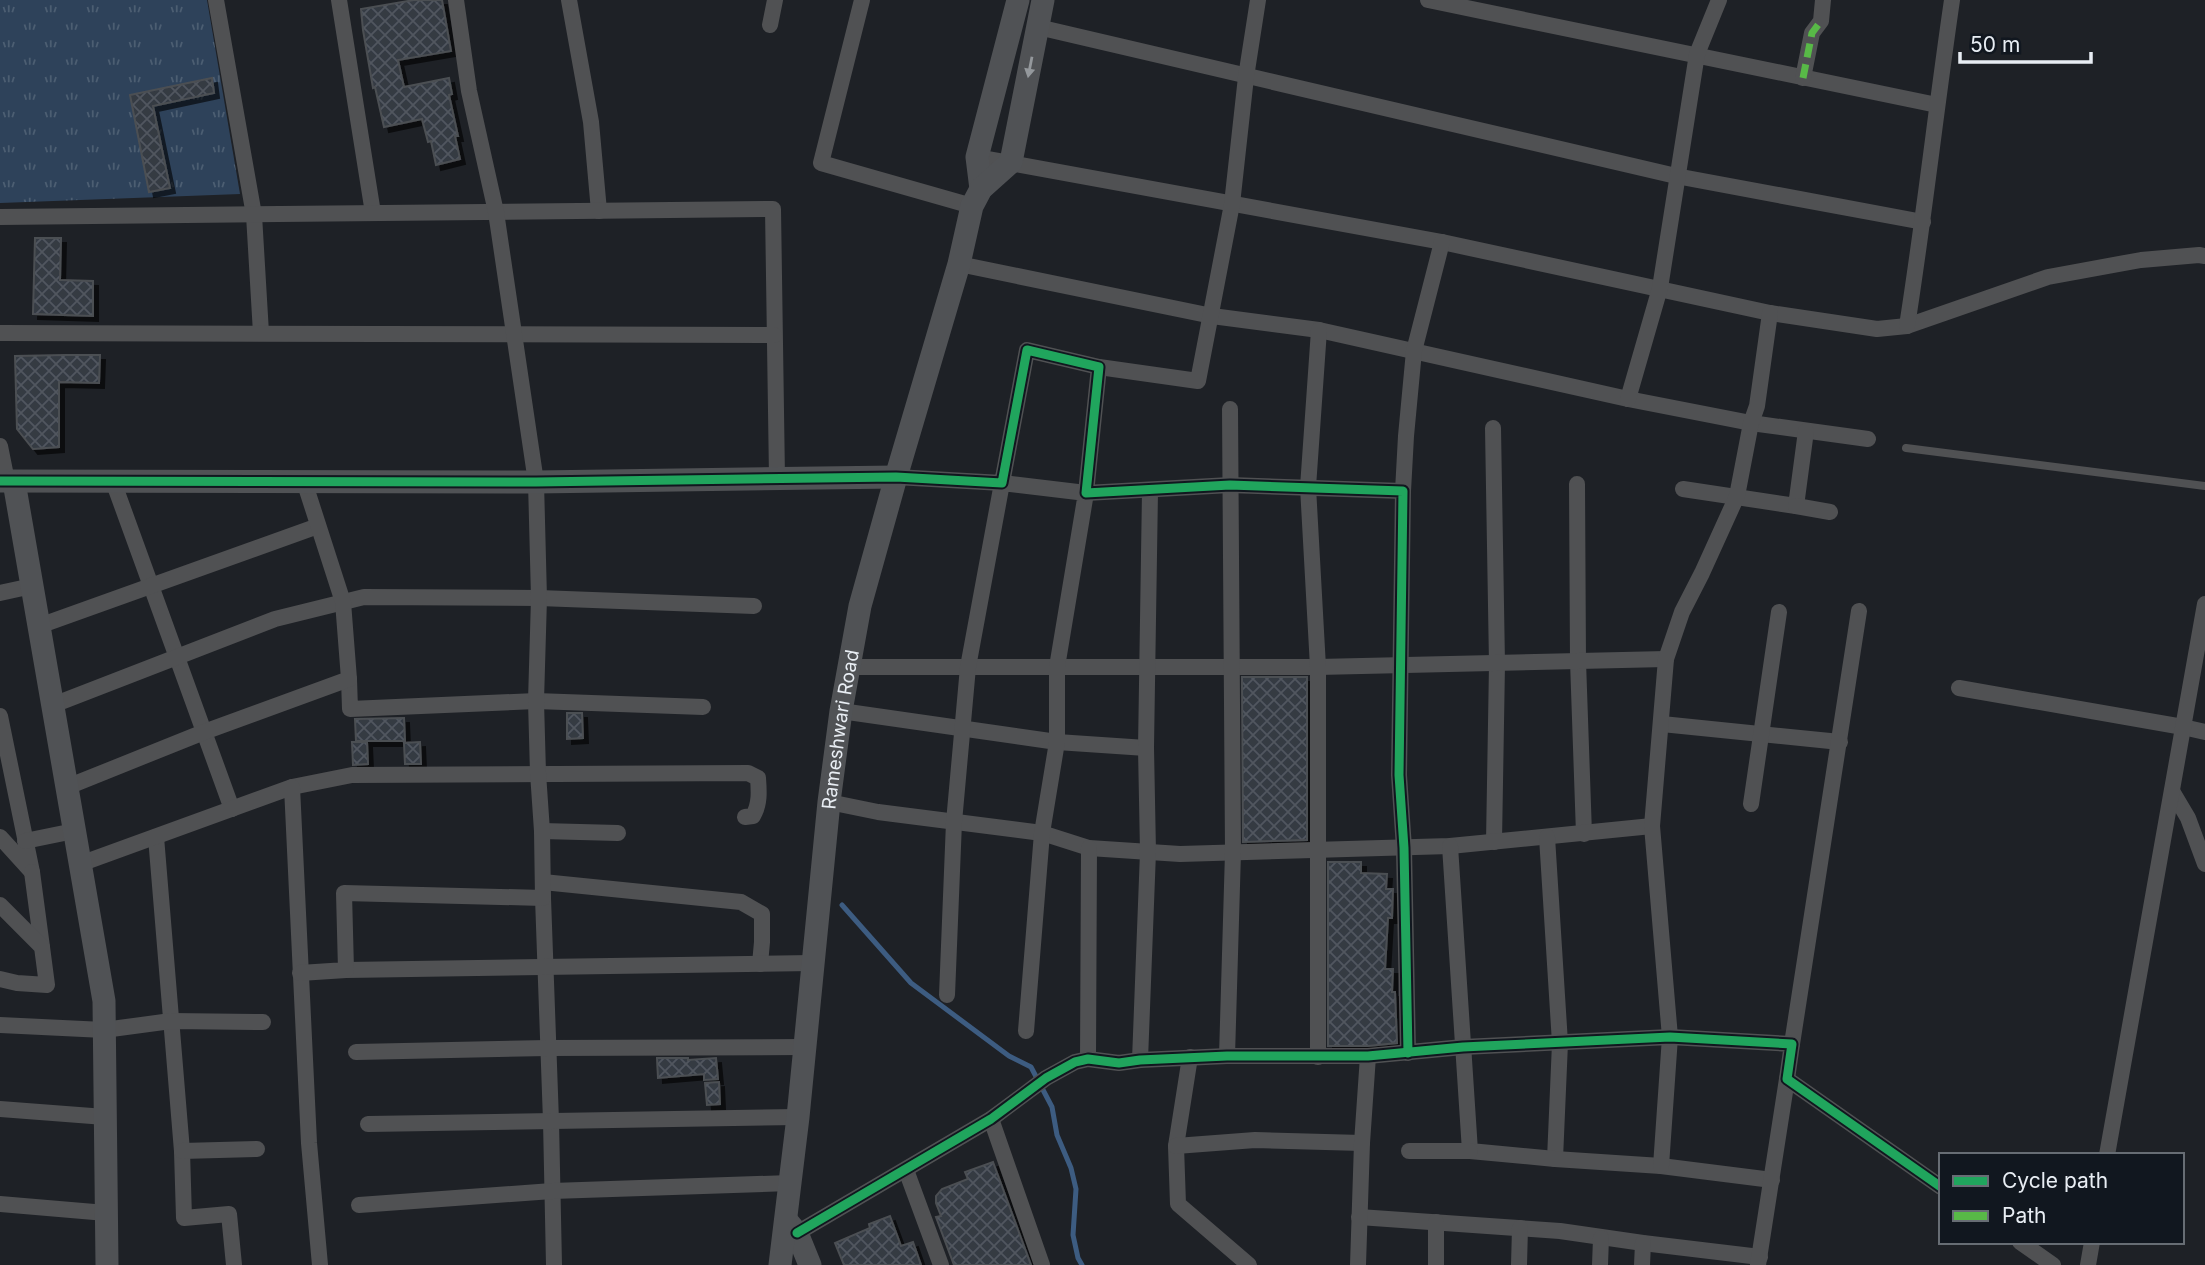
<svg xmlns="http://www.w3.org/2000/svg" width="2205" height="1265" viewBox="0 0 2205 1265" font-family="Inter,sans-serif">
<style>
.grass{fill:url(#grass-tufts)}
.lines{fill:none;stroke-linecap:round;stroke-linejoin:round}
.stream{stroke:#3d5c81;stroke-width:5}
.building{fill:url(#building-cross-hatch);stroke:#4c4f53;stroke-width:2;filter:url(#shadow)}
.lane{stroke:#505153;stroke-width:8}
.street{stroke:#505153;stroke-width:16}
.secondary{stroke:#505255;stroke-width:23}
.quiet{stroke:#58b947;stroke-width:7;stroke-dasharray:14 7;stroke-linecap:butt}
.cycleway-casing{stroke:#11171f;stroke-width:13}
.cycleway{stroke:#20a55d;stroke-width:9}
.oneway{fill:#94989c}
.labels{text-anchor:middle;stroke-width:5;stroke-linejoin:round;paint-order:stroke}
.street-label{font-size:19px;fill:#e8edf3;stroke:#11171f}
</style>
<defs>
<pattern id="grass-tufts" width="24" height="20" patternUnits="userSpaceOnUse" patternTransform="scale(1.75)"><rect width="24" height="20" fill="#2e425a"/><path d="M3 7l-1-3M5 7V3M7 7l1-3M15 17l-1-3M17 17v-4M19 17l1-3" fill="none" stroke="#4c5e72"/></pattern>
<pattern id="building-cross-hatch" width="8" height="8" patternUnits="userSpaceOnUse" patternTransform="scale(1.75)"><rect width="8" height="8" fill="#343a43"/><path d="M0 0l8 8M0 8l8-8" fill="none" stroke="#51575f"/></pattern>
<filter id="shadow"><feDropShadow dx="5" dy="5" stdDeviation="0" flood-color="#0009"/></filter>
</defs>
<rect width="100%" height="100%" fill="#1e2126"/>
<!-- grass -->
<polygon class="grass" points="0,0 207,0 240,194 0,203"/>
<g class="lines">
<!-- stream -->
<polyline class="stream" points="842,905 911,983 1009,1056 1031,1067 1052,1107 1057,1135 1071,1168 1076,1189 1073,1235 1078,1258 1082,1265"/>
</g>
<!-- building -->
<g class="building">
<polygon points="414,0 442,0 451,51 398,60 404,87 449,78 452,94 449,95 458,136 455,136 460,159 436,165 431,141 428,142 422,119 384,127 375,87 373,88 363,30 361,9"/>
<polygon points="212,78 214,93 153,106 170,188 149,192 130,95"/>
<polygon points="35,238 61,238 60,280 93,281 93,316 33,314"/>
<polygon points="66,355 100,355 99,383 59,382 59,447 33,449 17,429 15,356"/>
<polygon points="1242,677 1307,677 1307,840 1243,842"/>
<polygon points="567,713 582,713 583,738 567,739"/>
<polygon points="404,718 405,741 356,741 355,719"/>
<polygon points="352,742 367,742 368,764 353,765"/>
<polygon points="420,742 421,764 405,764 404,743"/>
<polygon points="1328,862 1361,862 1361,873 1387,874 1386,889 1393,889 1392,918 1388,918 1385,969 1393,969 1392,992 1395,992 1397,1043 1368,1046 1328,1046"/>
<polygon points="657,1058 688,1058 688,1060 716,1058 718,1079 704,1080 704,1074 658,1078"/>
<polygon points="719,1082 720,1104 707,1105 705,1083"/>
<polygon points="993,1162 1031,1265 954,1265 936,1217 941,1216 936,1203 936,1196 942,1189 968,1179 965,1172"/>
<polygon points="890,1216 901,1246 913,1242 921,1265 844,1265 835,1243 870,1228 869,1224"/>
</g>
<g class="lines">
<!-- lane -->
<polyline class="lane" points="1906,448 2205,486"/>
<!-- street -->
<g class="street">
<polyline points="216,0 254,215 261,333"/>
<polyline points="339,0 373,213"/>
<polyline points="569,0 591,122 599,211"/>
<polyline points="862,0 821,163 972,206"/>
<polyline points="1428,0 1937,105"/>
<polyline points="770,25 775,0"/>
<polyline points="1038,27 1676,176 1923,222"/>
<polyline points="1803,78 1812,33 1821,21 1823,0"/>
<polyline points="977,157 1442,242 1770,313 1877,329 1907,326 2048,277 2141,260 2199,255 2205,256"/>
<polyline points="0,217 773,209 777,478"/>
<polyline points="959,264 1212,316 1319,330 1628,399 1751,423 1868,439"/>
<path d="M1907,326C1924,218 1936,109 1952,0"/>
<polyline points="0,333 774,335"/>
<polyline points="1099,367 1198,381 1232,204 1246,77 1258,0"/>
<polyline points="1628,399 1660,288 1697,54 1719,0"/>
<polyline points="1493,428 1497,664 1494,842"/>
<polyline points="0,446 7,481"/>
<polyline points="896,477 1002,483 1027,350 1099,367 1086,493 1230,485 1403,491 1399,775 1404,848 1408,1053"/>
<polyline points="113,481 232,809"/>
<polyline points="1577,484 1578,661 1584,834"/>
<polyline points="1683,489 1796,506 1806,431"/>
<polyline points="1403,491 1406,436 1414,351 1442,242"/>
<polyline points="1796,506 1830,512"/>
<polyline points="0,593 32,586"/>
<polyline points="39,626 318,526"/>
<polyline points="850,667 1318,667 1666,659"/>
<polyline points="349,679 350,709 536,701 703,707"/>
<polyline points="1959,688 2183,727 2205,732"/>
<polyline points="53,705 275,619 364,597 539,598 754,606"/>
<polyline points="841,711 1057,742 1146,748"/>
<polyline points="0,716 32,872 0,837"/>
<polyline points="1662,724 1840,742"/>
<polyline points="67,787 204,732 349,679 343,602 304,481"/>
<path d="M292,787L352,775L748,773L758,778C759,791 760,804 753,816L745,817"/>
<polyline points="2172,791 2188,818 2205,864"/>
<polyline points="829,802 878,812 1042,833 1089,848 1180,854 1450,846 1652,826"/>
<polyline points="1751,804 1779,612"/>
<polyline points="542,831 618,833"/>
<polyline points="156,837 182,1151 184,1218 229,1214 234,1265"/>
<polyline points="1547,837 1560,1043 1555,1159"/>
<polyline points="25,841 74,831"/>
<polyline points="1450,846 1470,1151 1555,1159 1661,1166 1772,1180"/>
<polyline points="80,864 292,787 309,1143 320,1265"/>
<polyline points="32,872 42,947"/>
<polyline points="543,882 741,902 762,914 762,942 760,964"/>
<polyline points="543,898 551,1121 554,1265"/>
<polyline points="0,905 42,947 47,985 17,983 0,979"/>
<polyline points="346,970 812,963"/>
<polyline points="300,973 346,970 344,893 543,898 542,831 538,773 536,701 539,598 536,482 496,212 469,91 456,0"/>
<polyline points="947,995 954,822 968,667 1002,483 1086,493 1057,667 1057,742 1042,833 1026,1031"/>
<polyline points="0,1025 104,1030 171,1021 263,1022"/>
<polyline points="1792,1044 1859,611"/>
<polyline points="356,1052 548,1048 805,1047"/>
<polyline points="1227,1056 1233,852 1230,409"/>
<polyline points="1190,1057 1176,1146 1178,1204 1249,1265"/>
<polyline points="1318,1057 1318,667 1308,487 1319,330"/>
<polyline points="1088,1059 1089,848"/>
<polyline points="1140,1060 1148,852 1146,748 1150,491"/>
<polyline points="0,1109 105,1117"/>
<polyline points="991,1119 1042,1265"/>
<polyline points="368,1124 798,1117"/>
<polyline points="1176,1146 1255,1140 1362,1143"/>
<polyline points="182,1151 257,1149"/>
<polyline points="1409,1151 1470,1151"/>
<polyline points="2107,1155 2205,604"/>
<polyline points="1661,1166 1670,1037 1652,826 1666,659 1682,612 1702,573 1737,496 1751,423 1757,406 1770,313"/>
<polyline points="906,1170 941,1265"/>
<polyline points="0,1204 106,1213"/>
<polyline points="359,1205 552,1191 790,1183"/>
<polyline points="1359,1217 1560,1231 1643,1243 1760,1257"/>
<polyline points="797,1233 991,1119 1046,1078 1075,1062 1088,1059 1119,1063 1140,1060 1227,1056 1368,1056 1463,1047 1670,1037 1792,1044 1787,1079 1941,1187"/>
<polyline points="2020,1242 2053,1265"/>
<polyline points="1358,1265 1362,1143 1368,1056"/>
<polyline points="1436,1265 1436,1222"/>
<polyline points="1519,1265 1520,1228"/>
<polyline points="1600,1265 1601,1238"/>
<polyline points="1642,1265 1643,1243"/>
<polyline points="1758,1265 1787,1079"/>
<polyline points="2088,1265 2092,1242"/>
</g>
<!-- secondary -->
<g class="secondary">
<polyline points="981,189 977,157 1018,0"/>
<polyline points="0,481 536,482 896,477"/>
<polyline points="14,482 104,1001 107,1265"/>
<polyline points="787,1221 797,1233 810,1265"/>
<path id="s1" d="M780,1265L798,1117L829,802L841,711L860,606L896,477L959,264L972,206L981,189L1011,162L1043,0"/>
</g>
<!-- quiet -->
<polyline class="quiet" points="1803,78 1812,33 1821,21"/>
<defs>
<g id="cycleway">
<polyline points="0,481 536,482 896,477 1002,483 1027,350 1099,367 1086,493 1230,485 1403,491 1399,775 1404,848 1408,1053"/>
<polyline points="797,1233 991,1119 1046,1078 1075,1062 1088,1059 1119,1063 1140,1060 1227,1056 1368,1056 1463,1047 1670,1037 1792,1044 1787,1079 1941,1187"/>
</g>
</defs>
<!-- cycleway casing -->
<use href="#cycleway" class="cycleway-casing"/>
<!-- cycleway -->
<use href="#cycleway" class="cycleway"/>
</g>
<!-- one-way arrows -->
<defs><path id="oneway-solid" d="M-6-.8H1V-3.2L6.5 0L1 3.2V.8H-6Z" transform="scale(1.75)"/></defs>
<use class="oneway" href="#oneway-solid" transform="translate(1030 67) rotate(101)"/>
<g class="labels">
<!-- street labels -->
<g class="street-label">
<text dy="7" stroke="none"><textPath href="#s1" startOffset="539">Rameshwari Road</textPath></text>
</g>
</g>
<!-- legend -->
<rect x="1939" y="1153" width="245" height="91" fill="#11171f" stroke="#676d74" stroke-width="2"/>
<rect x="1953" y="1176" width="35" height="10" fill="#20a55d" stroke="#676d74" stroke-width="2"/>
<text x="2002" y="1188" font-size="21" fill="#e8edf3">Cycle path</text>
<rect x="1953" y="1211" width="35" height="10" fill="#58b947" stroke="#676d74" stroke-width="2"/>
<text x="2002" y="1223" font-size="21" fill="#e8edf3">Path</text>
<!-- scale -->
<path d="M1960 52v10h131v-10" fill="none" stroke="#e8edf3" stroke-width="3.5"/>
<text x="1970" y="52" font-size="21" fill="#e8edf3" stroke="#11171f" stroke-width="5" paint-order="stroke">50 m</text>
</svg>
